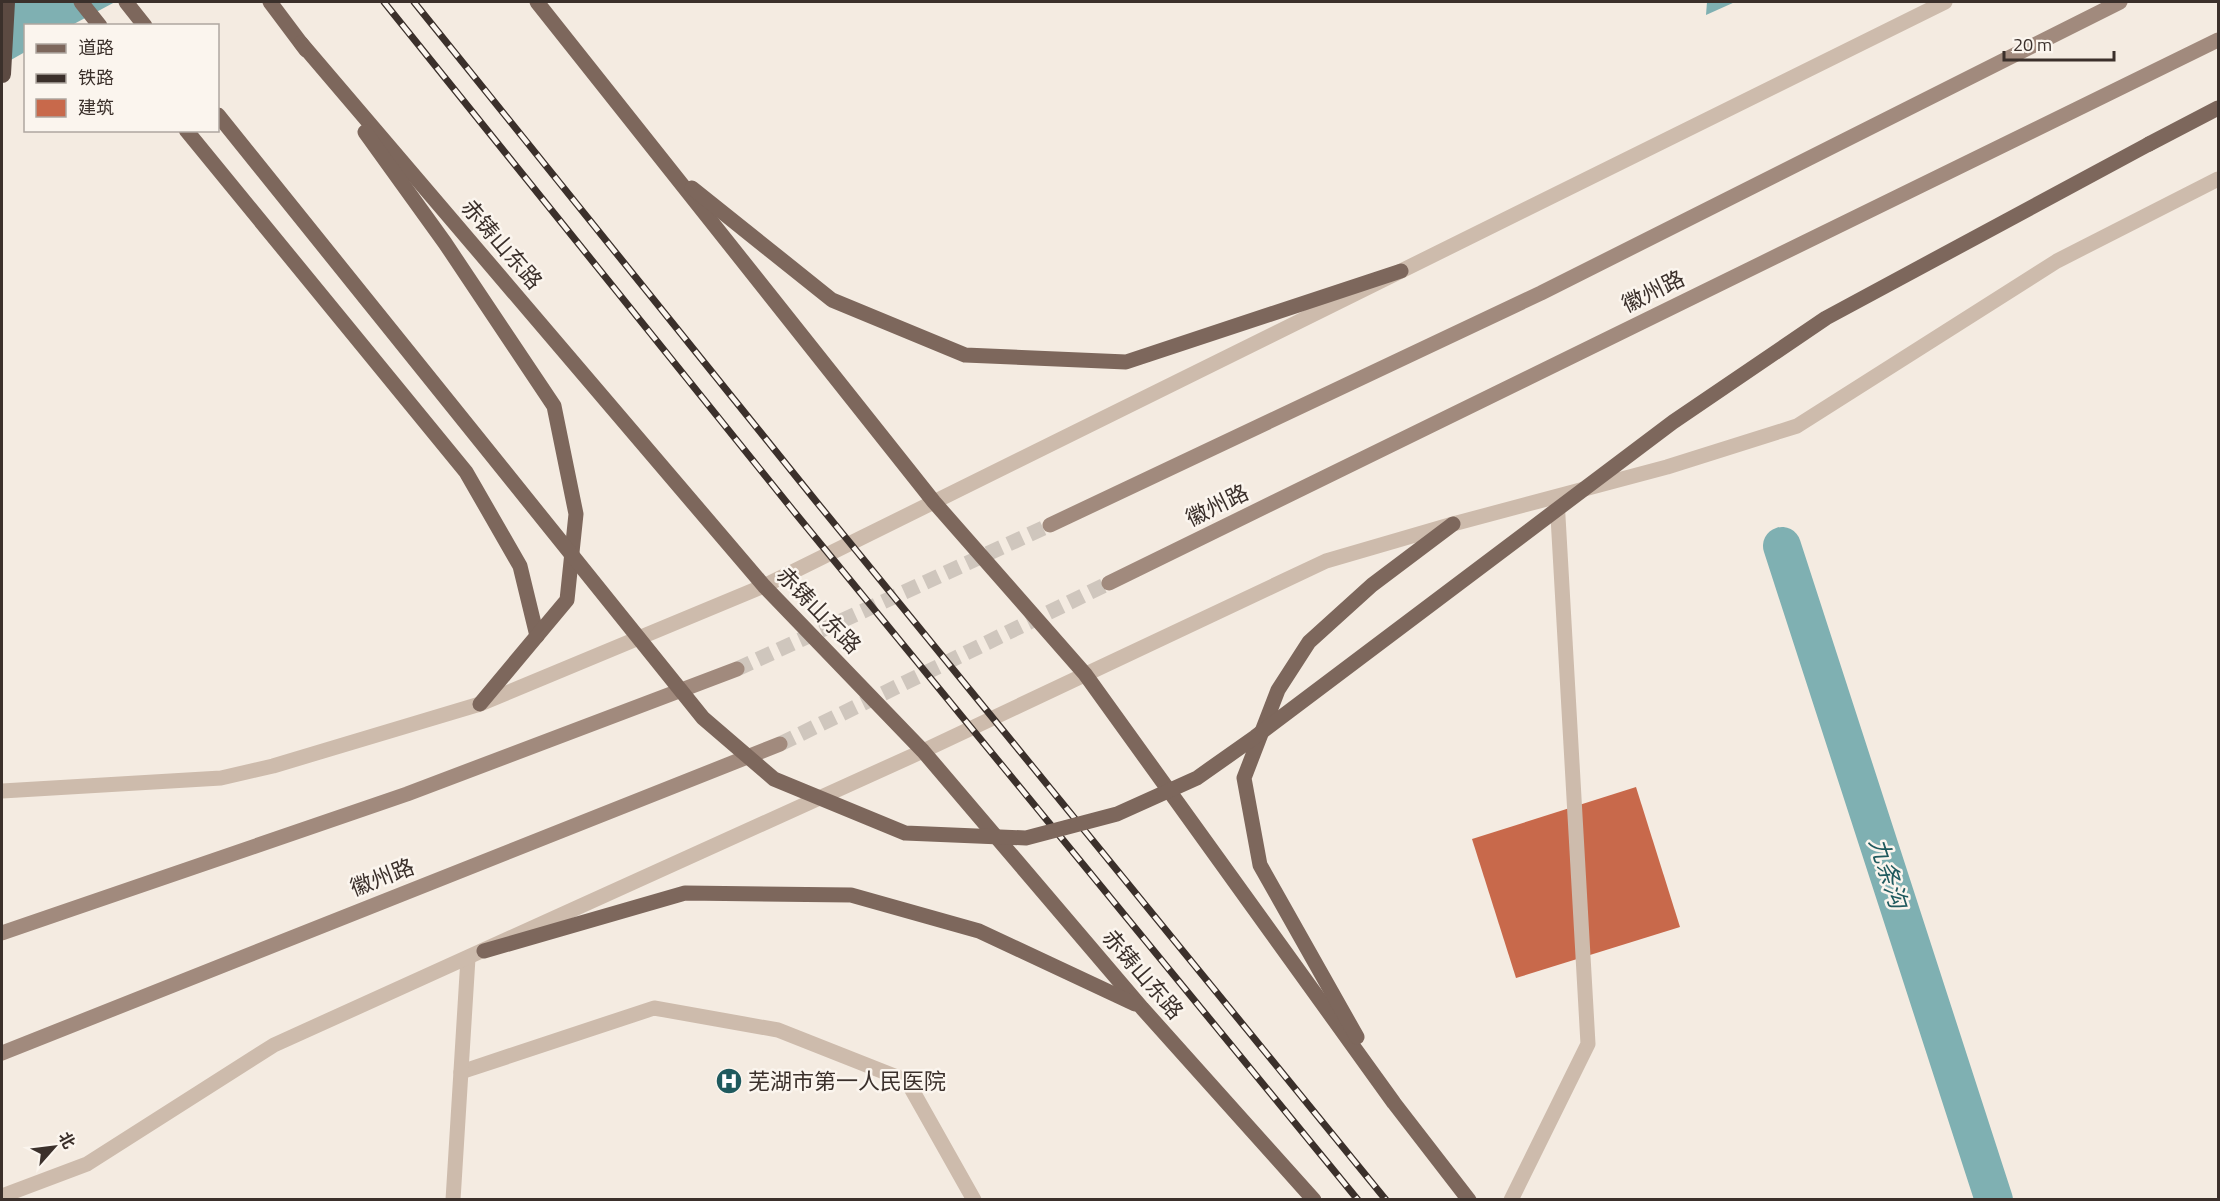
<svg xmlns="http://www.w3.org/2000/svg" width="2220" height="1201" viewBox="0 0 2220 1201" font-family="'Titillium Web','Noto Sans SC',sans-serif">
<rect width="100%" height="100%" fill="#f4ebe1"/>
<!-- water -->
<g fill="#7fb0b2">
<path d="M2,2H115L72,25L26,26L25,52L2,65Z"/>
<path d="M1707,2H1735L1706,15Z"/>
</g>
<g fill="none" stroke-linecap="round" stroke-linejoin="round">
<!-- canal -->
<path stroke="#7fb0b2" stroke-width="38" d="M1782,546L1994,1200"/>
</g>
<!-- building -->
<path fill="#c8694b" d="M1636,787L1680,927L1516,978L1472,839Z"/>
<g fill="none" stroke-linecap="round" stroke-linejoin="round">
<!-- secondary-tunnel -->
<g stroke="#cfc6bd" stroke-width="15" stroke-dasharray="15 8" stroke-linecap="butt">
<path d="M737,669L1050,525"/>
<path d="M780,744L1109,583"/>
</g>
<!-- service -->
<g stroke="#cdbbac" stroke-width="15">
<path d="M461,1072L654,1008L778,1030L907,1081L974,1200"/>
<path d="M453,1200L468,958"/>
<path d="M1511,1200L1588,1044L1557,499"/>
</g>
<!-- tertiary -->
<g stroke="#cdbbac" stroke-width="15">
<path d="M2,791L221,778L273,766L480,704L764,586L1945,2"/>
<path d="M2,1196L87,1164L274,1045L923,751L1326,561L1453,524L1667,467L1797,426L2057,261L2218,179"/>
</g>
<!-- secondary -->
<g stroke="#a18a7d" stroke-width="15">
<path d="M1050,525L1541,293L2120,2"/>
<path d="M1109,583L2218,40"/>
<path d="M2,933L407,794L737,669"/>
<path d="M2,1053L780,744"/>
</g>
<!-- primary -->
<g stroke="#7d675c" stroke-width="15">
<path d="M81,2L100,26"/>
<path d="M126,2L145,26"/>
<path d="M270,2L306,50"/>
<path d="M537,2L934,502L1085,674L1394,1103L1469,1200"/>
<path d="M301,43L764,586L923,751L1142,1008L1314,1200"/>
<path d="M186,130L466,472L520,566L537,636"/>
<path d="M365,132L445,243L554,406L576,514L567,600L480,704"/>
<path d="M2149,144L2218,108"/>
<path d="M692,188L832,300L965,355L1126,362L1401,271"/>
<path d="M484,951L685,893L851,895L979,931L1135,1004"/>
<path d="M1357,1037L1260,865L1244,778L1278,690L1309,642L1372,585L1453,524"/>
</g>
<!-- motorway -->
<path stroke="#5c4a42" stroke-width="18" d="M2,74L6,2"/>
<defs>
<g id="rail">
<path d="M384,2L796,514L1358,1200"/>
<path d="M414,2L815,500L1386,1200"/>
</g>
</defs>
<!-- rail casing -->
<use href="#rail" stroke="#3b302b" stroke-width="7"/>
<!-- rail -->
<use href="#rail" stroke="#fbf5ee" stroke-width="4.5" stroke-dasharray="14" stroke-linecap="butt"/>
<!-- primary-bridge -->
<path stroke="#7d675c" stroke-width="15" d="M218,115L703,718L774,779L905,833L1026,838L1117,814L1197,778L1255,737L1673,422L1826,318L2149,144"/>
</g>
<!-- icons -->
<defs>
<symbol id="hospital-disc" viewBox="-11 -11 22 22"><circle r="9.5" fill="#1f5a5e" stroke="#fbf5ee"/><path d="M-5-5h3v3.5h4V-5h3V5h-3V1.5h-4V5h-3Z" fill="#fff"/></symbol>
</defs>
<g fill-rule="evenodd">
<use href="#hospital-disc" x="714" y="1066" width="30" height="30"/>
</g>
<g text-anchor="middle" stroke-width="5" stroke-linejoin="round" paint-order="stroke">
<!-- street labels -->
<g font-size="22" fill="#3b302b" stroke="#fbf5ee">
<text transform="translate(502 244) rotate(49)" y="8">赤铸山东路</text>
<text transform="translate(1653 291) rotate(-26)" y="8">徽州路</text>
<text transform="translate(1217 505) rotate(-26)" y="8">徽州路</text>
<text transform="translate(819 610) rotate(46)" y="8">赤铸山东路</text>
<text transform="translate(382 877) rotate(-21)" y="8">徽州路</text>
<text transform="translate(1143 974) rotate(49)" y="8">赤铸山东路</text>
</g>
<!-- poi labels -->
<g font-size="22" fill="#3b302b" stroke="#fbf5ee" text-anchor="start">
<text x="748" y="1089">芜湖市第一人民医院</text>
</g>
<!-- water labels -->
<g font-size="24" font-style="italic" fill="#1f5a5e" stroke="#fbf5ee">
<text transform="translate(1888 873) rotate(72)" y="8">九条沟</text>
</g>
</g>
<!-- border -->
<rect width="2220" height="1201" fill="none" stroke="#3b302b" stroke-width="6"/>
<!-- legend -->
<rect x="24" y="24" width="195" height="108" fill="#fbf5ee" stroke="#aea6a0" stroke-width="1.5"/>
<rect x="36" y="44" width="30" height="9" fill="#7d675c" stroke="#aea6a0" stroke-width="1.5"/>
<text x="78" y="54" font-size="18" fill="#3b302b">道路</text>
<rect x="36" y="74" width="30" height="9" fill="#3b302b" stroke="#aea6a0" stroke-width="1.5"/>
<text x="78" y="84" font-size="18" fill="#3b302b">铁路</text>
<rect x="36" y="99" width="30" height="18" fill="#c8694b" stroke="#aea6a0" stroke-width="1.5"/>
<text x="78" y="114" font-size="18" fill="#3b302b">建筑</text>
<!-- north arrow -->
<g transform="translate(54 1147) rotate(62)" stroke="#fbf5ee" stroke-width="4.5" paint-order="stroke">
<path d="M0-4.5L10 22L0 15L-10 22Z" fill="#3b302b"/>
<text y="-9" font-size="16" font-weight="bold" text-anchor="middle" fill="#3b302b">北</text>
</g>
<!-- scale -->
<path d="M2004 51v9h110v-9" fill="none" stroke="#3b302b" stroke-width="3"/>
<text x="2013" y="51" font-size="18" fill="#3b302b" stroke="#fbf5ee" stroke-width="4.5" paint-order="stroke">20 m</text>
</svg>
